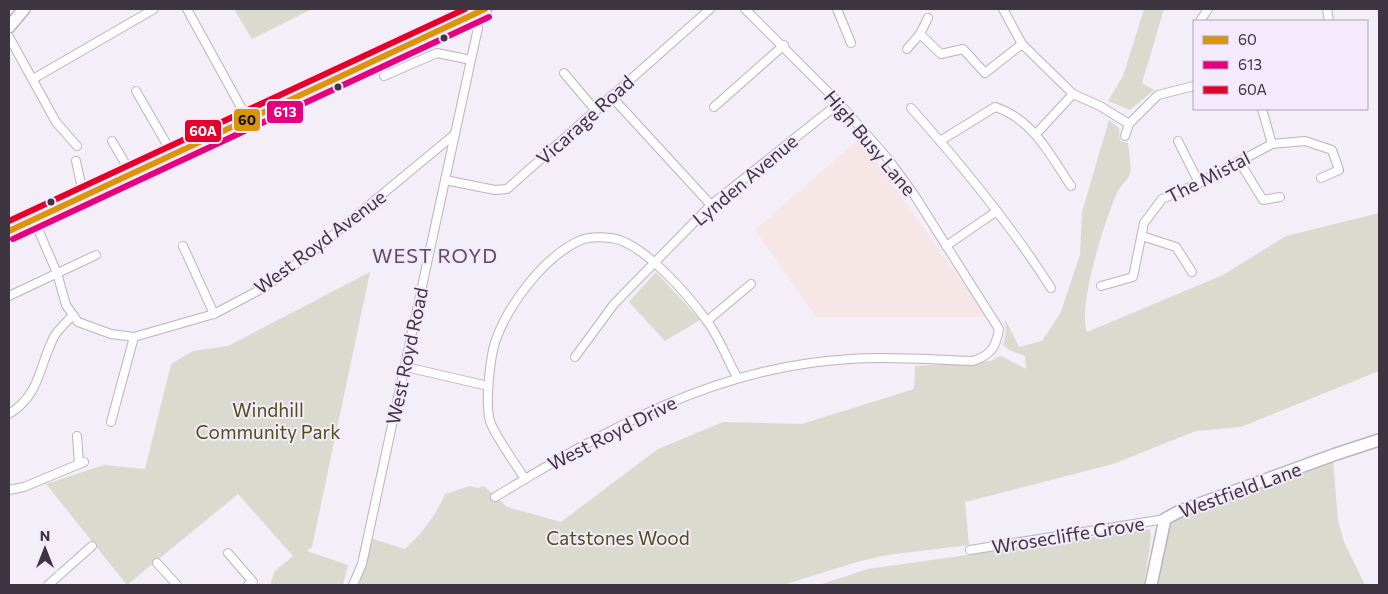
<svg xmlns="http://www.w3.org/2000/svg" width="1388" height="594" viewBox="0 0 1388 594" font-family="Commissioner,sans-serif">
<rect width="100%" height="100%" fill="#f4eef8"/>
<!-- education -->
<path fill="#f6e6e5" d="M859,139L988,317H816L755,230Z"/>
<!-- green -->
<g fill="#dadacf">
<path d="M234,9H312L252,39Z"/>
<path d="M1144,9H1164L1142,83L1154,90L1130,110L1108,101L1123,76Z"/>
<path d="M1109,120L1119,128L1120,141L1128,143C1129,151 1132,166 1130,174C1127,181 1120,186 1117,193C1105,219 1077,308 1087,332L1223,275L1286,236L1379,213V371L1241,427L1196,431L1113,464L965,502L969,545L887,555L857,562L783,585H359L373,539L405,549C423,532 435,517 445,494L470,486L478,488L484,486L507,507L561,522L658,449L723,422L802,424L914,389L915,366L990,361L1001,356L1026,369L1025,356L1009,350L1003,345L1006,332L1005,319L1019,347L1042,341L1061,312L1080,255L1082,212Z"/>
<path d="M370,272L312,547L307,551L348,565L343,585H270L275,571L293,556L238,494L127,585L46,484L104,465L145,469L171,364L193,351L228,346Z"/>
<path d="M656,272L700,320L665,341L629,302Z"/>
<path d="M1333,460L1338,520L1344,542L1365,585H1154L1167,530L1174,520Z"/>
<path d="M1150,529C1153,537 1145,573 1144,585H819L868,569Z"/>
</g>
<g fill="none" stroke-linecap="round" stroke-linejoin="round">
<defs>
<g id="street">
<path d="M187,9L248,120"/>
<path d="M837,9L851,43"/>
<path d="M1003,9L1022,44L1073,94L1100,106L1129,124"/>
<path d="M1327,9L1329,21"/>
<path d="M1200,21L1208,9"/>
<path d="M920,34L941,54L963,49L985,73L1022,44"/>
<path d="M9,37L56,122L77,146"/>
<path d="M907,49L920,34L928,18"/>
<path d="M564,73L596,111"/>
<path d="M384,76L437,53L471,60"/>
<path d="M33,79L154,9"/>
<path d="M136,91L173,155"/>
<path d="M611,96L711,205"/>
<path d="M714,107L784,45"/>
<path d="M911,108C962,165 1010,224 1051,288"/>
<path d="M1262,109L1272,144"/>
<path d="M1036,134L1073,94"/>
<path d="M1125,136L1129,124L1158,95L1194,86"/>
<path d="M112,141L132,175"/>
<path d="M940,141L995,107C1033,119 1050,155 1071,186"/>
<path d="M1178,141L1199,183"/>
<path d="M76,161L84,197"/>
<path d="M1239,161L1263,200L1280,197"/>
<path d="M445,180L495,190L507,189L710,9"/>
<path d="M34,220L57,273L66,305L78,322L111,334L134,337L214,314L265,287L311,253L455,134"/>
<path d="M1142,236L1176,247L1192,272"/>
<path d="M183,246L214,314"/>
<path d="M946,246L997,211"/>
<path d="M1101,286L1133,277L1144,223L1162,199L1199,183L1272,144L1305,141L1332,150L1339,170L1321,178"/>
<path d="M9,296L96,255"/>
<path d="M707,321L751,284"/>
<path d="M575,357L614,304L711,205L839,103"/>
<path d="M406,367L488,386"/>
<path d="M9,414C42,393 38,366 55,335C60,328 67,321 73,315"/>
<path d="M111,422L134,337"/>
<path d="M77,436L79,464"/>
<path d="M525,479C517,466 493,433 490,421C485,404 490,359 495,342C508,305 544,256 581,240C589,237 602,237 611,238C643,242 688,295 707,321C719,337 727,359 737,377"/>
<path d="M9,490L24,487L84,462"/>
<path d="M495,497C608,429 716,366 851,359C891,356 933,360 973,361C991,355 996,347 999,329L913,193L889,160L839,103L745,9"/>
<path d="M970,550L1165,519"/>
<path d="M228,553L253,582L248,585"/>
<path d="M157,563L177,585"/>
<path d="M48,585L92,546"/>
<path d="M353,585L362,564L471,60L478,28L474,14"/>
</g>
<g id="secondary">
<path d="M9,27L24,9"/>
<path d="M1151,585L1165,519L1180,511L1336,454L1379,440"/>
</g>
<path id="primary" d="M9,231L485,9"/>
</defs>
<!-- street casing -->
<use href="#street" stroke="#bab4be" stroke-width="10"/>
<!-- secondary casing -->
<use href="#secondary" stroke="#bab4be" stroke-width="14"/>
<!-- primary casing -->
<use href="#primary" stroke="#bab4be" stroke-width="15"/>
<!-- street -->
<use href="#street" stroke="#fdfcfe" stroke-width="8"/>
<!-- secondary -->
<use href="#secondary" stroke="#fdfcfe" stroke-width="11"/>
<!-- primary -->
<use href="#primary" stroke="#fdfcfe" stroke-width="12"/>
<defs>
<path id="bus-1" d="M9,231L485,9"/>
<path id="bus-2" d="M13,239L489,17"/>
<path id="bus-3" d="M9,221L465,9"/>
</defs>
<!-- bus-1 casing -->
<use href="#bus-1" stroke="#f5eafc" stroke-width="10"/>
<!-- bus-2 casing -->
<use href="#bus-2" stroke="#f5eafc" stroke-width="10"/>
<!-- bus-3 casing -->
<use href="#bus-3" stroke="#f5eafc" stroke-width="10"/>
<!-- bus-1 -->
<use href="#bus-1" stroke="#db950a" stroke-width="6"/>
<!-- bus-2 -->
<use href="#bus-2" stroke="#e5007d" stroke-width="6"/>
<!-- bus-3 -->
<use href="#bus-3" stroke="#e4002b" stroke-width="6"/>
</g>
<!-- markers -->
<g fill="#3d3541" stroke="#f5eafc" stroke-width="2">
<circle cx="444" cy="38" r="4.5"/>
<circle cx="338" cy="87" r="4.5"/>
<circle cx="51" cy="202" r="4.5"/>
</g>
<g text-anchor="middle" stroke-width="4" stroke-linejoin="round" paint-order="stroke">
<!-- street labels -->
<g font-size="19" fill="#3d3541" stroke="#f5eafc">
<text transform="translate(585 120) rotate(-42)" y="7">Vicarage Road</text>
<text transform="translate(870 143) rotate(50)" y="7">High Busy Lane</text>
<text transform="translate(1208 177) rotate(-27)" y="7">The Mistal</text>
<text transform="translate(745 180) rotate(-40)" y="7">Lynden Avenue</text>
<text transform="translate(320 242) rotate(-37)" y="7">West Royd Avenue</text>
<text transform="translate(407 356) rotate(-78)" y="7">West Royd Road</text>
<text transform="translate(612 433) rotate(-27)" y="7">West Royd Drive</text>
<text transform="translate(1240 490) rotate(-20)" y="7">Westfield Lane</text>
<text transform="translate(1068 535) rotate(-9)" y="7">Wrosecliffe Grove</text>
</g>
<!-- park labels -->
<g font-size="19" fill="#4a5114" stroke="#f5eafc">
<text x="268" y="417">Windhill<tspan x="268" dy="22">Community Park</tspan></text>
<text x="618" y="545">Catstones Wood</text>
</g>
<!-- neighbourhood labels -->
<g font-size="20" letter-spacing="1" fill="#5c4d65" stroke="#f5eafc">
<text x="435" y="263">WEST ROYD</text>
</g>
</g>
<g stroke="#f5eafc" stroke-width="2">
<rect x="266" y="100" width="38" height="24" rx="5" fill="#e5007d"/>
<rect x="233" y="108" width="28" height="24" rx="5" fill="#db950a"/>
<rect x="184" y="119" width="38" height="24" rx="5" fill="#e4002b"/>
</g>
<g font-size="14" text-anchor="middle" font-weight="bold" fill="#fff">
<text x="285" y="117">613</text>
<text x="203" y="136">60A</text>
</g>
<g font-size="14" text-anchor="middle" font-weight="bold" fill="#111">
<text x="247" y="125">60</text>
</g>
<!-- border -->
<rect width="1388" height="594" fill="none" stroke="#3d3541" stroke-width="20"/>
<!-- legend -->
<rect x="1193" y="20" width="175" height="90" fill="#f5eafc" stroke="#aba2b1"/>
<rect x="1203" y="36" width="25" height="8" fill="#db950a" stroke="#aba2b1"/>
<text x="1238" y="45" font-size="15" fill="#3d3541">60</text>
<rect x="1203" y="61" width="25" height="8" fill="#e5007d" stroke="#aba2b1"/>
<text x="1238" y="70" font-size="15" fill="#3d3541">613</text>
<rect x="1203" y="86" width="25" height="8" fill="#e4002b" stroke="#aba2b1"/>
<text x="1238" y="95" font-size="15" fill="#3d3541">60A</text>
<!-- north arrow -->
<g transform="translate(45 549)" stroke="#f5eafc" stroke-width="4" paint-order="stroke">
<path d="M0-4L9 19L0 12L-9 19Z" fill="#3d3541"/>
<text y="-8" font-size="14" font-weight="bold" text-anchor="middle" fill="#3d3541">N</text>
</g>
</svg>
